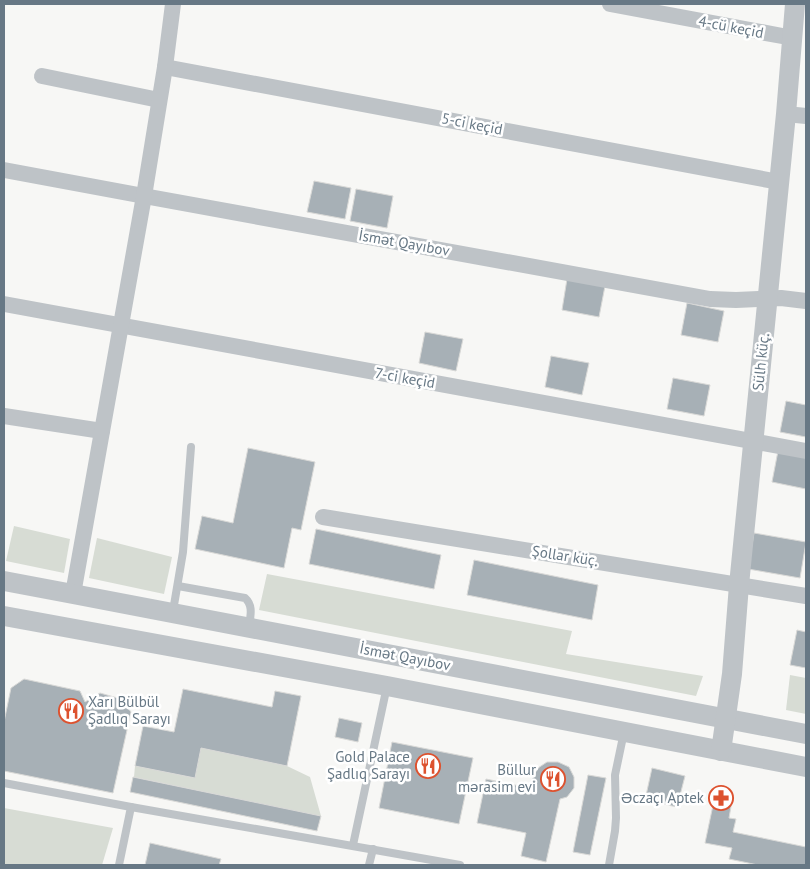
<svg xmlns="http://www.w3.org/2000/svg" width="810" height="869" viewBox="0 0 810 869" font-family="'PT Sans',sans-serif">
<rect width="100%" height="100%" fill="#f7f7f5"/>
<!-- green -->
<g fill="#d7dcd4">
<path d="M14,526L70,539L64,573L6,561Z"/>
<path d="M97,538L172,557L164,594L89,578Z"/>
<path d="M267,574L572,631L566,654L703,676L696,696L259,610Z"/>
<path d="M790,675L806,678V714L786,710Z"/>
<path d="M201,748L287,766L310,777L321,816L134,777L135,766L194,778Z"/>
<path d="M4,808L113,828L102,865H4Z"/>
</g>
<!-- building -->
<g fill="#a7b0b6" stroke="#d9d9d7">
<path d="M314,181L351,188L345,219L307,212Z"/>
<path d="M356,189L393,196L387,228L350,221Z"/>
<path d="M567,279L605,286L599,317L562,310Z"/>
<path d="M687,303L724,311L718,342L681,335Z"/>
<path d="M425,332L463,339L456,371L419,363Z"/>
<path d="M551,356L589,363L582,395L545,387Z"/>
<path d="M673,378L710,385L704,416L667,409Z"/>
<path d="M786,401L806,405V437L780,432Z"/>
<path d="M248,448L315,462L301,530L292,528L284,568L195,549L202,516L233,523Z"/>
<path d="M778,451L806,456V489L772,482Z"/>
<path d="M316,529L441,555L434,589L309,564Z"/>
<path d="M754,533L806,542L800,578L748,569Z"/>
<path d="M474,560L598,585L592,620L467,595Z"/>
<path d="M797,630L806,632V668L790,665Z"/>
<path d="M24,679L80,691L85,702L100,693L121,699L131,712L113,793L4,771V722L11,688Z"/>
<path d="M183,689L272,707L275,691L301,696L287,766L201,748L195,778L135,766L143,726L174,732Z"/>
<path d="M339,718L362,723L358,742L335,737Z"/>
<path d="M392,742L473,758L459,824L379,808Z"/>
<path d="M547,762H558L569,767L574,777V788L567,797L560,799L546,862L521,856L526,833L477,823L486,779L530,788L534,775L538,768Z"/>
<path d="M652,768L685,776L677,807L645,800Z"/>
<path d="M588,775L606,778L590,855L573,852Z"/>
<path d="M133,777L321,816L317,831L130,792Z"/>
<path d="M716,791L733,795L729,818L736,819L733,832L806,847V865H758L729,859L732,848L705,843Z"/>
<path d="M150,843L221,859L219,865H145Z"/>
</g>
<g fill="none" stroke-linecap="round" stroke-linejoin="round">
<!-- service -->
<g stroke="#bec3c7" stroke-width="8">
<path d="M178,586L245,598C254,606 250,617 249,627"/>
<path d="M173,611L183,552L191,447"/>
<path d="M4,783L131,807L460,865"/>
<path d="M353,845L387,686"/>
<path d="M119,865L131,807"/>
<path d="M369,865L373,849"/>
<path d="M609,865L615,831L616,818L615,775L624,732"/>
</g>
<!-- minor -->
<g stroke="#bec3c7" stroke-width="16">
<path d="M610,4L793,38"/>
<path d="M165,67L779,182"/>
<path d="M42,76L159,100"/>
<path d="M786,114L806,116"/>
<path d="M4,170L144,196L710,299L736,300L781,298L806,301"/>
<path d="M4,304L806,451"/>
<path d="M4,416L102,431"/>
<path d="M323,517L806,596"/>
<path d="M73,594L144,196L165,67L173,4"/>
</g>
<!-- tertiary -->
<g stroke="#bec3c7" stroke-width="20">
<path d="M4,581L73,594L806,734"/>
<path d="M4,616L387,686L806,767"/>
<path d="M721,751L732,674L739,585L786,114L795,4"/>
</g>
</g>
<!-- icons -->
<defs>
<symbol id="restaurant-ring" viewBox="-11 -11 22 22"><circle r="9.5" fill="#fff" stroke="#dd522f" stroke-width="1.5"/><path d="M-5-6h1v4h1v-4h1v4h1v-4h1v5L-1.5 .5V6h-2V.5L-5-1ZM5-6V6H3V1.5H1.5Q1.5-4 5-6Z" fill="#dd522f"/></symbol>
<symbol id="pharmacy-ring" viewBox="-11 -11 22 22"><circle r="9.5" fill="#fff" stroke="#dd522f" stroke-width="1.5"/><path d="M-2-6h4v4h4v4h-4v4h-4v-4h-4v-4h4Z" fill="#dd522f"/></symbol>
</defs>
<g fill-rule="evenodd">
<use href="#restaurant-ring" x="57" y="697" width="28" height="28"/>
<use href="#restaurant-ring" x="414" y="752" width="28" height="28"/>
<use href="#restaurant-ring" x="539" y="765" width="28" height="28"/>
<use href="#pharmacy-ring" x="707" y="784" width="28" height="28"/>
</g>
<g text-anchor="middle" stroke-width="5" stroke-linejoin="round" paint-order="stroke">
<!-- street labels -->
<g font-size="15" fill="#677885" stroke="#fff">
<text transform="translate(731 27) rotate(11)" y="5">4-cü keçid</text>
<text transform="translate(472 124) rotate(11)" y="5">5-ci keçid</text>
<text transform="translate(404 243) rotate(10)" y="5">İsmət Qayıbov</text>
<text transform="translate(761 362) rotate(-84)" y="5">Sülh küç.</text>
<text transform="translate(405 378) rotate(10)" y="5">7-ci keçid</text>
<text transform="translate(565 556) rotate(9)" y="5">Şollar küç.</text>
<text transform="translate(405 657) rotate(11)" y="5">İsmət Qayıbov</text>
</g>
<!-- poi labels -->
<g font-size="15" fill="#677885" stroke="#fff" text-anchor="end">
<text x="88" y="707" text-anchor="start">Xarı Bülbül<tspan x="88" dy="17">Şadlıq Sarayı</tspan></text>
<text x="410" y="762">Gold Palace<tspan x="410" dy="17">Şadlıq Sarayı</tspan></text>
<text x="536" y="775">Büllur<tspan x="536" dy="17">mərasim evi</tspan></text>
<text x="704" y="803">Əczaçı Aptek</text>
</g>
</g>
<!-- border -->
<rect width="810" height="869" fill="none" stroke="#677885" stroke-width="10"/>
</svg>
